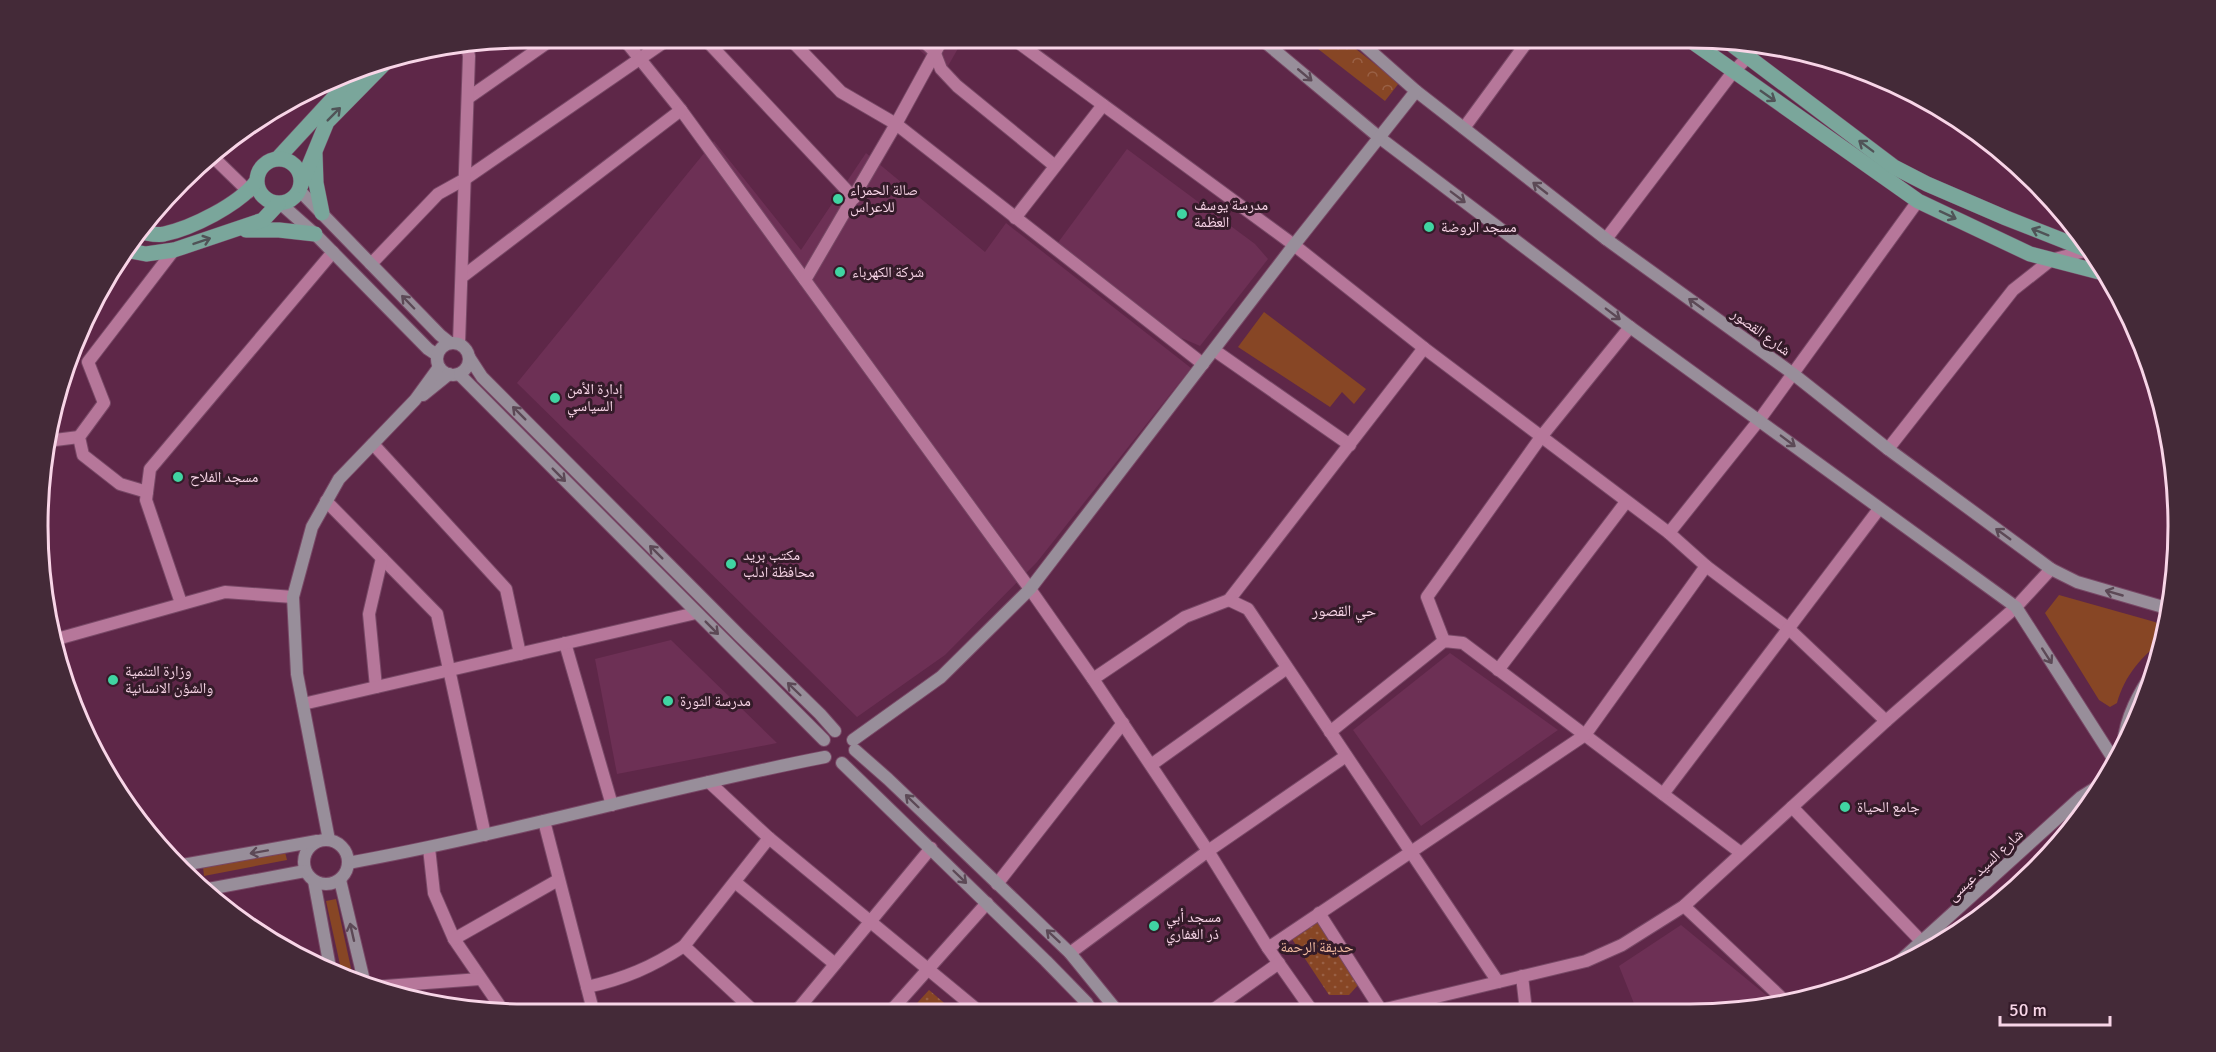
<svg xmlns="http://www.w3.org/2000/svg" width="2216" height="1052" viewBox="0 0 2216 1052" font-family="Signika,'Noto Naskh Arabic',sans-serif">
<defs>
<pattern id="forest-crowns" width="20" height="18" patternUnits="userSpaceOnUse" patternTransform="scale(1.5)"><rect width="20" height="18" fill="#874625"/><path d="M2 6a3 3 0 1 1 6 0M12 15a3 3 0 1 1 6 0" fill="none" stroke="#996045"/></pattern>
<pattern id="park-dots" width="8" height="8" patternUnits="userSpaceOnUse" patternTransform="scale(1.5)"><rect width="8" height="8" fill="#874625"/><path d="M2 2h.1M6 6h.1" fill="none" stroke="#996045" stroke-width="1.8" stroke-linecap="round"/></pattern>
</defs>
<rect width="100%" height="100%" fill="#5e2748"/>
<!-- built -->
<g fill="#6d3055">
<path d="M907,38H964L944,73Z"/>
<path d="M714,141L801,250L866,153L985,252L1006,223L1191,368L1037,562L945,655L857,717L517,383Z"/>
<path d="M1127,149L1255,244L1268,259L1200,346L1177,336L1057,244Z"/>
<path d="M671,640L777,743L617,774L595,659Z"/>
<path d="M1450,653L1558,730L1421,826L1353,730Z"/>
<path d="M1681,925L1777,1004L1754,1010L1637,1011L1619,966Z"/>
</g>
<!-- green -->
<g fill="#874625">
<path d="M1264,312L1366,389L1354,404L1342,392L1330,407L1238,347Z"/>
<path d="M2059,595L2155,622L2165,629L2164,639C2141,657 2125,675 2117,703L2110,707L2099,700L2045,613Z"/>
<path d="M285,852L287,860L204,876L203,867Z"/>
<path d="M336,899L354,982L343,978L326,901Z"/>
</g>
<!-- forest -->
<path fill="url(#forest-crowns)" d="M1304,38H1342L1399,83L1385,101Z"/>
<!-- park -->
<g fill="url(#park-dots)">
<path d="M1320,920L1359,984L1349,995H1329L1292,939Z"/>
<path d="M929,990L956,1013H908Z"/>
</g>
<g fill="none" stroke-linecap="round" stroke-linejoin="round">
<defs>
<g id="street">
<path d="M623,38L681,110L1030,589L1093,679L1208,851L1268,948L1313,1012"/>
<path d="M704,38L854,198"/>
<path d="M789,38L841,92L896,124L1203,364"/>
<path d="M920,38L934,51L941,69L957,86L1055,166"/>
<path d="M1012,38L1294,245L1424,348L1669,533L1706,566L1788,628L1886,721"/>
<path d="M468,98L554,38"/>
<path d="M1464,128L1530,38"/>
<path d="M212,156L249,192"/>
<path d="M1015,218L1103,105"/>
<path d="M1606,239L1733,72L1748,57L1756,44"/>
<path d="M371,264L438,194L465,179L670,38"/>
<path d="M462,277L681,110"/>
<path d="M805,280L896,124L943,38"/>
<path d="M459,343L469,56L467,47"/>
<path d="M1214,350L1350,445"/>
<path d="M47,441L79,437"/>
<path d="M373,444L506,589L520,654"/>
<path d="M1888,449L2013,290L2051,260L2085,251"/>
<path d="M147,492L120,484L83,455L79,437L104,403L88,362L174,250"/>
<path d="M326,501L437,614L485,835"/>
<path d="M1669,533L1760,419L1918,201"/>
<path d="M1229,600L1424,348"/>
<path d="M181,603L146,500L150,469L333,252"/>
<path d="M57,639L225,592L293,597"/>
<path d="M1444,641L1427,597L1541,437L1630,327"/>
<path d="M565,643L612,805"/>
<path d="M1498,670L1626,502"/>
<path d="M1093,679L1185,617L1229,600L1248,609L1498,982"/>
<path d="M376,687L369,614L382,558"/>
<path d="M303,704L696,613"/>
<path d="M1330,732L1444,641L1463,643L1741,853"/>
<path d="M1151,765L1287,668"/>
<path d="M709,782L769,838L684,946L757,1014"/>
<path d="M1663,794L1879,509"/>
<path d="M1792,807L1922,942"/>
<path d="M544,821L594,1014"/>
<path d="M769,838L981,1013"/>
<path d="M429,848L434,893L454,939L504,1012"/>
<path d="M735,882L835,964"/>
<path d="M997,884L1123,723"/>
<path d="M1684,906L1786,1002"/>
<path d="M1319,913L1381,1010"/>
<path d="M454,939L558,880"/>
<path d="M1268,948L1585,735L1706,566"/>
<path d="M1070,953L1208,851L1346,756"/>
<path d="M1522,976L1526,1011"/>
<path d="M372,987L480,979"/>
<path d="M587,987C624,979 652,967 684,946"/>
<path d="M1210,1012L1279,963"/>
<path d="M1373,1012L1586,961L1622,945L1684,906L1886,721L2016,607L2051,569"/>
<path d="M889,1013L987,903"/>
<path d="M794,1014L931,848"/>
</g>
<g id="secondary">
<path d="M1260,38L1380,138L1630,327L2016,607L2114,760"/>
<path d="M1356,38L1416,91L1606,239L1792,373L1888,449L2051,569L2077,582L2170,609"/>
<path d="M299,190L440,335L450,343"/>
<path d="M281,204L315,234L428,349L437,355"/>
<circle cx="453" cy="359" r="16"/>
<path d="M469,357L482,377L740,636L820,714L835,731"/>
<path d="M459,374L824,740"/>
<path d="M423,395L449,374"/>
<path d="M853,740L941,677L1030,589L1294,245L1416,91"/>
<path d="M2123,744C2126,716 2139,693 2154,670"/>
<path d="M855,750L888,779L1070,953L1118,1012"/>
<path d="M842,763L1046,961L1087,1003L1093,1013"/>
<circle cx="326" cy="862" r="22"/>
<path d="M329,840L297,674L293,597L312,527L339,479L415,400L439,367"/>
<path d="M348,863C508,834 665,788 825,757"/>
<path d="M177,866L317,841"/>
<path d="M340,880L365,985"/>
<path d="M314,881L331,973"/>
<path d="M203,890L305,871"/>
<path d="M1891,969L2081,797L2100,785"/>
</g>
<g id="primary">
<path d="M1687,38L1918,201L2030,254L2107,274"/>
<path d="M1727,41L1894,167L1927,184L2006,218L2095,253"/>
<path d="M315,154L316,183L322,213"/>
<path d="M278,158L362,67"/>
<circle cx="279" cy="181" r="22"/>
<path d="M301,185L327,122L388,60"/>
<path d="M246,230H279L315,234"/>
<path d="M141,232C148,233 157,236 164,234C192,228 238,205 256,182"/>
<path d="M125,250L146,254L174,250L263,220L278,204"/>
</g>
</defs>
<!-- street casing -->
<use href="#street" stroke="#784866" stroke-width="14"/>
<!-- secondary casing -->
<use href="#secondary" stroke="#784866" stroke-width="14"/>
<!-- primary casing -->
<use href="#primary" stroke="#784866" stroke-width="16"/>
<!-- street -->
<use href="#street" stroke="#b6779a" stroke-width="12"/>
<!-- secondary -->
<use href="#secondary" stroke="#988e9a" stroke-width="12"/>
<!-- primary -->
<use href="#primary" stroke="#7aa69b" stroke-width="15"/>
</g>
<!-- one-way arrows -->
<defs><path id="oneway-shaft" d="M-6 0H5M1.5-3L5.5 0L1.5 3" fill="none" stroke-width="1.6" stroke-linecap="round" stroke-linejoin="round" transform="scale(1.5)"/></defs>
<g stroke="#5c4956">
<use href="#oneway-shaft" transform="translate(1305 75) rotate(40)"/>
<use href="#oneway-shaft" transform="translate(1540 188) rotate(-142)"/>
<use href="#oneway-shaft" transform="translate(1458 197) rotate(37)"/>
<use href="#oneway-shaft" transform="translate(408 302) rotate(-134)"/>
<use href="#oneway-shaft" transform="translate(1696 304) rotate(-144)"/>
<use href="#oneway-shaft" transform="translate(1613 314) rotate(37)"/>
<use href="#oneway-shaft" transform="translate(519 413) rotate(-135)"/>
<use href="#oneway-shaft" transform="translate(1788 441) rotate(37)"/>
<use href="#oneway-shaft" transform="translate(559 475) rotate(45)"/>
<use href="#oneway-shaft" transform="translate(2003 534) rotate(-144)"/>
<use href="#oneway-shaft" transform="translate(656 552) rotate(-135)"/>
<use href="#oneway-shaft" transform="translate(2114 593) rotate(-164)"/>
<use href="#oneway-shaft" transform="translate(712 628) rotate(45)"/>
<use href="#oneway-shaft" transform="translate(2047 656) rotate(57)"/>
<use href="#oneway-shaft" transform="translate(794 689) rotate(-136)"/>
<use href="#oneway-shaft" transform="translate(912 801) rotate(-136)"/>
<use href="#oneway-shaft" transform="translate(259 852) rotate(170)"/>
<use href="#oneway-shaft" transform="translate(960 877) rotate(44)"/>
<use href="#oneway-shaft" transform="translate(352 932) rotate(-103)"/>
<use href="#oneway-shaft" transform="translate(1053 936) rotate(-137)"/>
</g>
<g stroke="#505357">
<use href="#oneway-shaft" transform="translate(1768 96) rotate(35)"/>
<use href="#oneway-shaft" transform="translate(334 114) rotate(-45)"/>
<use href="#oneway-shaft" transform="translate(1866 146) rotate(-143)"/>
<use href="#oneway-shaft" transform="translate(1948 215) rotate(25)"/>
<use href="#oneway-shaft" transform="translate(2040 232) rotate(-158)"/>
<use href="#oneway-shaft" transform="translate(202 241) rotate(-19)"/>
</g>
<!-- markers -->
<g fill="#40d4a2" stroke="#341b29" stroke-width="2">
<circle cx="838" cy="199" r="6"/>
<circle cx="1182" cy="214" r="6"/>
<circle cx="1429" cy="227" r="6"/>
<circle cx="840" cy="272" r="6"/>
<circle cx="555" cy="398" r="6"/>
<circle cx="178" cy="477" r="6"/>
<circle cx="731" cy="564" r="6"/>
<circle cx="113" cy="680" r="6"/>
<circle cx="668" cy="701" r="6"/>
<circle cx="1845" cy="807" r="6"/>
<circle cx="1154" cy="926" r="6"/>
</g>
<g text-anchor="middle" stroke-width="6" stroke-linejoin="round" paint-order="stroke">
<!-- poi labels -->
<g font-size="15" fill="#f8d5e7" stroke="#341b29" text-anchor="start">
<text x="850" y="195">صالة الحمراء<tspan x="850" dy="17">للاعراس</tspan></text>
<text x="1194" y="210">مدرسة يوسف<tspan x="1194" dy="17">العظمة</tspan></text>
<text x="1441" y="232">مسجد الروضة</text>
<text x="852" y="277">شركة الكهرباء</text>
<text x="567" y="394">إدارة الأمن<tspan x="567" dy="17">السياسي</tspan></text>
<text x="190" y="482">مسجد الفلاح</text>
<text x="743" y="560">مكتب بريد<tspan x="743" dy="17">محافظة ادلب</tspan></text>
<text x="125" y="676">وزارة التنمية<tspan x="125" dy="17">والشؤن الانسانية</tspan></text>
<text x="680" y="706">مدرسة الثورة</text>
<text x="1857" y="812">جامع الحياة</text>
<text x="1166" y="922">مسجد أبي<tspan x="1166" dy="17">ذر الغفاري</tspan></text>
</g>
<!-- street labels -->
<g font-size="15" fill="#f8d5e7" stroke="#341b29">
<text transform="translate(1761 332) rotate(36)" y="5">شارع القصور</text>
<text transform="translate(1985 865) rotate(-43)" y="5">شارع السيد عيسى</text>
</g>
<!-- park labels -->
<g font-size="15" fill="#f0b99f" stroke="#341b29">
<text x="1317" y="952">حديقة الرحمة</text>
</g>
<!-- neighbourhood labels -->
<g font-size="16" fill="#f8d5e7" stroke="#341b29">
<text x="1344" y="616">حي القصور</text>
</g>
</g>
<!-- crop -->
<path d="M0 0H2216V1052H0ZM526 48H1690A478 478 0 0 1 2168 526V526A478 478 0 0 1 1690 1004H526A478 478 0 0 1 48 526V526A478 478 0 0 1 526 48Z" fill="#442a38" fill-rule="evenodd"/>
<path fill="none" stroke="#f8d5e7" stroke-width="3" d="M526 48H1690A478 478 0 0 1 2168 526V526A478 478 0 0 1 1690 1004H526A478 478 0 0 1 48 526V526A478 478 0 0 1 526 48Z"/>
<!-- scale -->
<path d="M2000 1016v9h110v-9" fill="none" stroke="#f8d5e7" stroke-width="3"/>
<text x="2009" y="1016" font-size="18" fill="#f8d5e7" stroke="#341b29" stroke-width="4.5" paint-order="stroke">50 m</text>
</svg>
